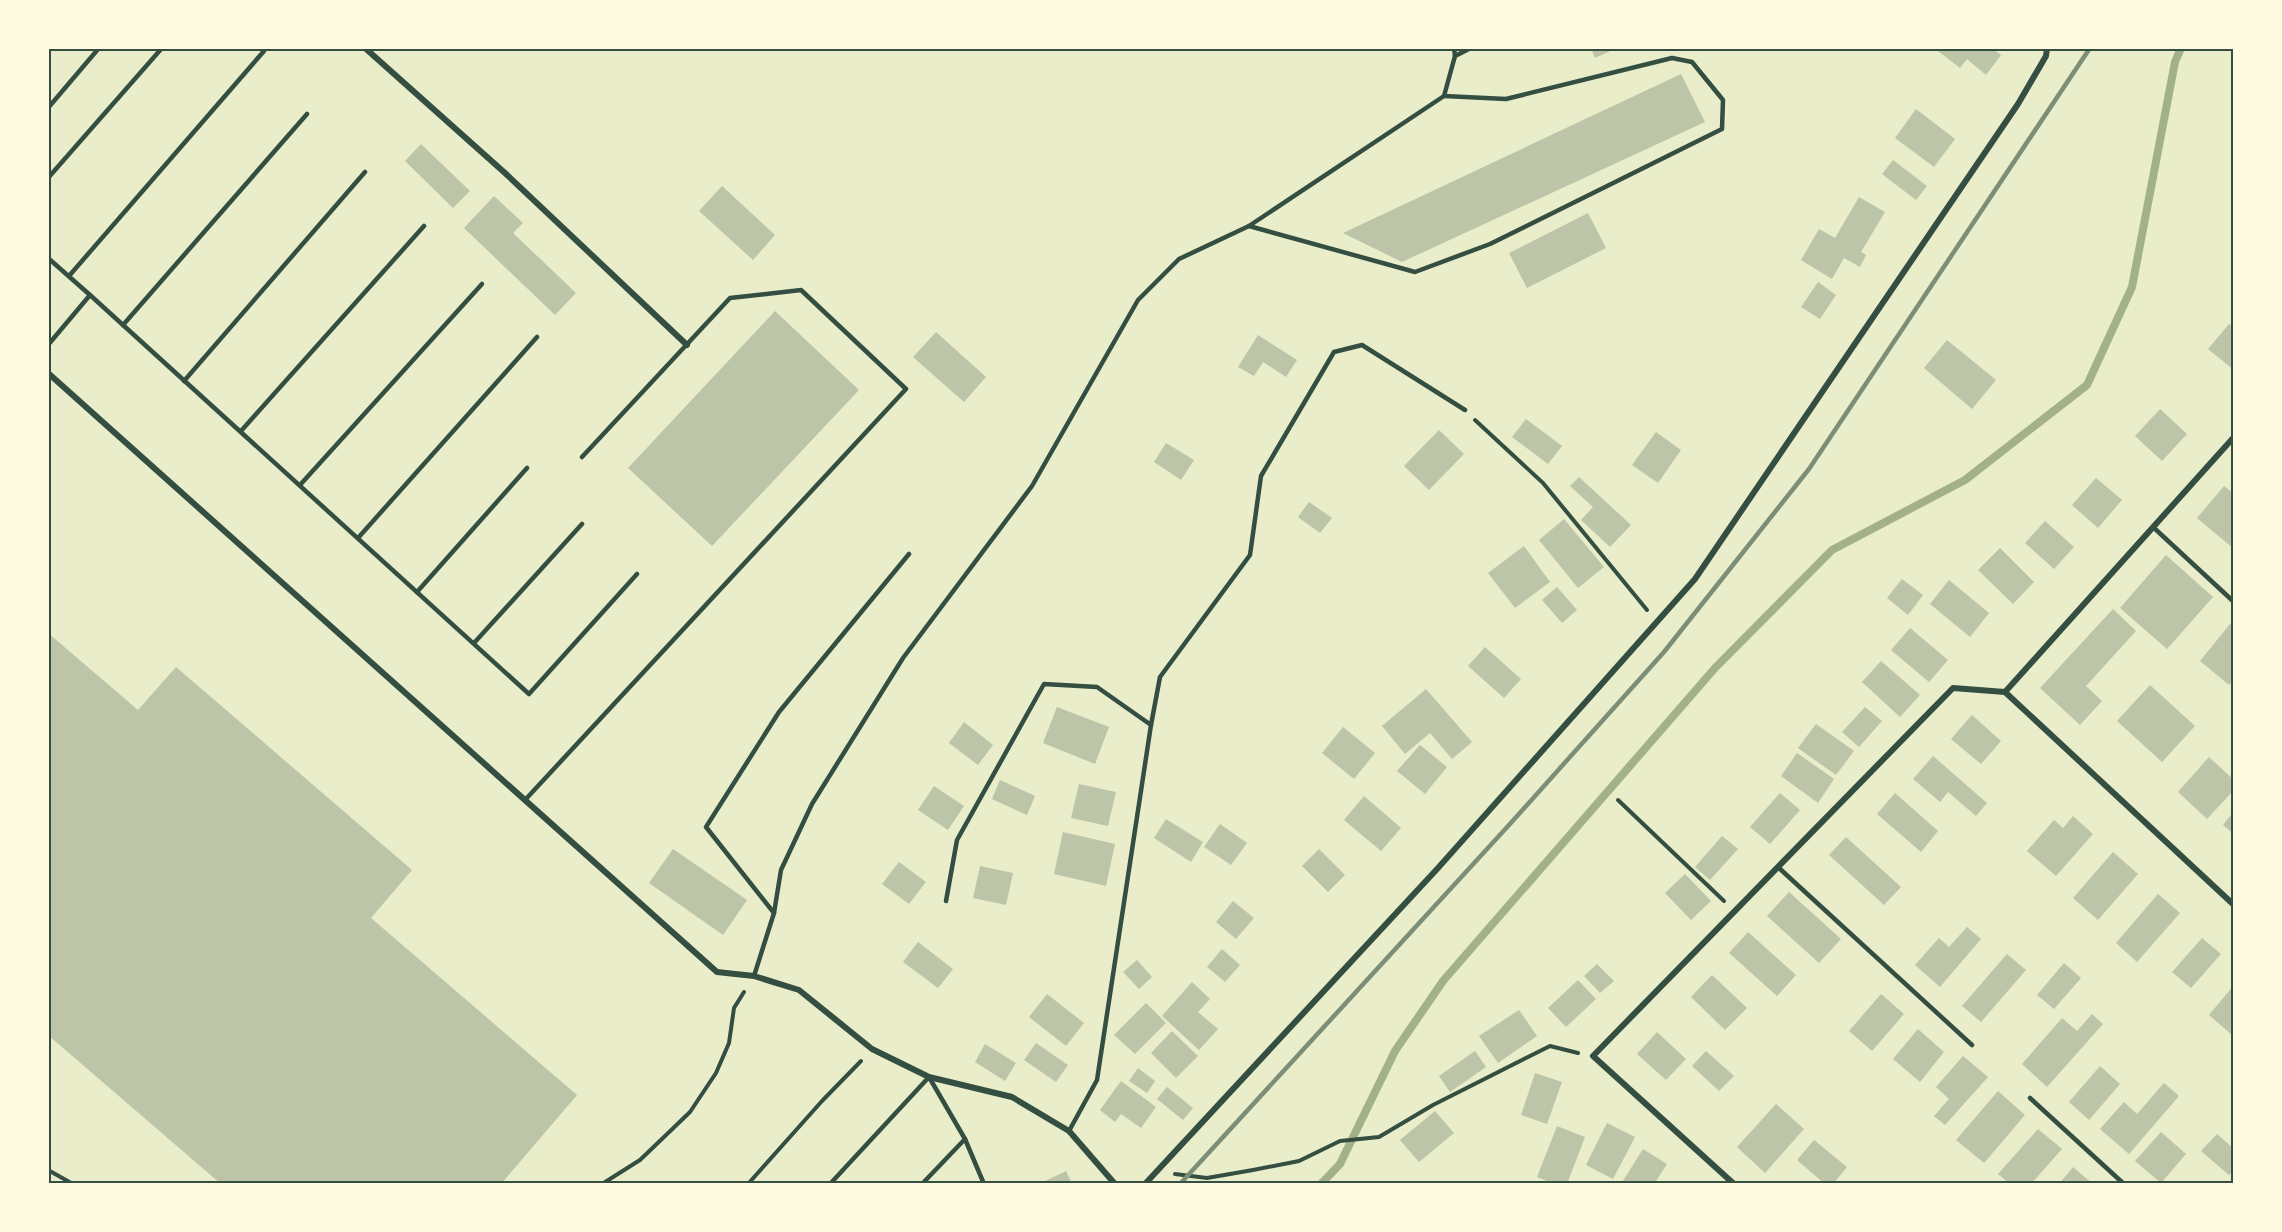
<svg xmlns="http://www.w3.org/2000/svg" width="2282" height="1232" viewBox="0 0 2282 1232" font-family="'Fira Sans',sans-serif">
<rect width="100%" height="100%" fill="#e9edc9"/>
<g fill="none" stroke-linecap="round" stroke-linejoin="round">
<!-- stream -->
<path stroke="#a3b18a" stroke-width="8" d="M1321,1184L1340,1164L1395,1051L1443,981L1715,668L1832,550L1965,480L2087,385L2132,287L2175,62L2181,48"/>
</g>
<!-- building -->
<g fill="#bcc5a7">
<path d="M1591,48H1617L1595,58Z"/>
<path d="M1934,48H1992L2001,55L1986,75L1967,59L1960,68Z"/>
<path d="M1681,74L1705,122L1402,262L1343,233Z"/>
<path d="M1916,109L1955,139L1934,167L1895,138Z"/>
<path d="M421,144L470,191L453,208L405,161Z"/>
<path d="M1893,160L1927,186L1916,200L1882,174Z"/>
<path d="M722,186L775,235L753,260L699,211Z"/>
<path d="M494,196L523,223L513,233L576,293L555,315L464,228Z"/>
<path d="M1859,197L1885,212L1861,252L1866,255L1860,267L1844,258L1832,279L1801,260L1819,229L1835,238Z"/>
<path d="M1588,213L1606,248L1527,288L1509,253Z"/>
<path d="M1818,282L1836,295L1820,319L1801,307Z"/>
<path d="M775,311L859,390L712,546L628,468Z"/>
<path d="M2229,324L2234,328V370L2208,349Z"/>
<path d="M936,332L986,377L964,402L913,357Z"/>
<path d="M1258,335L1297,360L1286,377L1263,362L1254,376L1238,367Z"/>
<path d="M1947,340L1996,380L1972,409L1924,368Z"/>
<path d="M2160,409L2187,434L2162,461L2135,436Z"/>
<path d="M1526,419L1562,446L1548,464L1512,437Z"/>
<path d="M1439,430L1464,454L1429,490L1404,466Z"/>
<path d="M1656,432L1681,450L1658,483L1632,465Z"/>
<path d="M1166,443L1194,460L1181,480L1154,462Z"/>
<path d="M1579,477L1631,525L1610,547L1581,520L1593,507L1570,486Z"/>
<path d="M2096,478L2122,500L2098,528L2072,505Z"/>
<path d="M2224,486L2234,494V549L2197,518Z"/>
<path d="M1309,502L1332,518L1320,533L1298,517Z"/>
<path d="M1564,519L1604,567L1578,588L1539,540Z"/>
<path d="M2045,521L2074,547L2054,569L2025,543Z"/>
<path d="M1524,546L1550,582L1515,608L1488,573Z"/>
<path d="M2000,548L2034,582L2013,604L1978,570Z"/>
<path d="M2166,555L2213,597L2167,649L2120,608Z"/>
<path d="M1902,579L1923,595L1908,615L1887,598Z"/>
<path d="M1949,580L1989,613L1970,637L1930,604Z"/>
<path d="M1557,587L1577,610L1562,623L1542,600Z"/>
<path d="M2113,609L2136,631L2086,686L2102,701L2080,725L2040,688Z"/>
<path d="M2230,624L2234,627V678L2229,685L2200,661Z"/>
<path d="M1910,628L1948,660L1929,682L1891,650Z"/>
<path d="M48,633L138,710L176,667L412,870L371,918L577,1095L501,1184H221L48,1035Z"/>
<path d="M1485,647L1521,679L1504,698L1468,666Z"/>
<path d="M1881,661L1920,695L1900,717L1862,682Z"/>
<path d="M2150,685L2195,726L2162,762L2117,721Z"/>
<path d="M1426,689L1472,742L1452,759L1430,733L1405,754L1382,726Z"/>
<path d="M1057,707L1109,727L1095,764L1043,743Z"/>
<path d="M1865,707L1882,721L1859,747L1842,732Z"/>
<path d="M1972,715L2001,741L1981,764L1951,739Z"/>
<path d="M964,722L993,745L978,765L949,743Z"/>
<path d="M1816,724L1854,751L1836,775L1798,748Z"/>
<path d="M1343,727L1375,753L1354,779L1322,753Z"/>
<path d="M1420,745L1447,767L1425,794L1397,771Z"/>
<path d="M1797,753L1834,779L1818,803L1781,776Z"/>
<path d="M1933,756L1987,803L1976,816L1948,792L1940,802L1913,779Z"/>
<path d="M2209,757L2234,780V790L2207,819L2178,792Z"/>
<path d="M1000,780L1035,796L1027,815L992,799Z"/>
<path d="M1079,784L1116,792L1108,826L1071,818Z"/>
<path d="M934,786L964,806L948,830L918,810Z"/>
<path d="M1780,793L1800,810L1770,844L1750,827Z"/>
<path d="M1895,793L1938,831L1921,852L1877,814Z"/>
<path d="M1364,796L1401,828L1381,851L1344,820Z"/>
<path d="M2234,811V834L2223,825Z"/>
<path d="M2073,816L2093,834L2056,876L2027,851L2054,820L2063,828Z"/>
<path d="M1166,819L1203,842L1191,862L1154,838Z"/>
<path d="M1220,824L1247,843L1231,865L1204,847Z"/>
<path d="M1063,832L1115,844L1106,886L1054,874Z"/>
<path d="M1722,836L1738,849L1710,880L1695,867Z"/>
<path d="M1846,837L1901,887L1884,905L1829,855Z"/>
<path d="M673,849L747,900L723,935L649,883Z"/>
<path d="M1319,849L1345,875L1328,892L1302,866Z"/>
<path d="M2113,852L2138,874L2098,920L2073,898Z"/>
<path d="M899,862L926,882L909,904L882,884Z"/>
<path d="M980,866L1013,873L1006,905L973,898Z"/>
<path d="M1685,874L1711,901L1691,920L1665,893Z"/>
<path d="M1789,892L1841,939L1819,963L1767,916Z"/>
<path d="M2158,894L2180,913L2137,962L2116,943Z"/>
<path d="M1233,901L1254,918L1236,939L1216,922Z"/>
<path d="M1967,927L1981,939L1940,987L1915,965L1939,938L1949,947Z"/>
<path d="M1748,932L1796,975L1777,996L1729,953Z"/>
<path d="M2202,938L2221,954L2191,988L2172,972Z"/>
<path d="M918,942L953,969L938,988L903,962Z"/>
<path d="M1222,949L1240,965L1225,982L1207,967Z"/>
<path d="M2007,954L2026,970L1981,1022L1962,1006Z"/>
<path d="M1137,960L1152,977L1139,989L1123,972Z"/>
<path d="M2064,963L2081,978L2054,1009L2037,995Z"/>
<path d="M1597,964L1614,981L1600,993L1584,976Z"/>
<path d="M1712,975L1747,1008L1725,1030L1691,997Z"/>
<path d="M1578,980L1596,999L1566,1027L1548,1008Z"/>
<path d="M1192,982L1210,999L1198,1012L1218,1029L1199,1050L1162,1016Z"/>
<path d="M2234,985V1033L2232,1035L2209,1015Z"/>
<path d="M1047,994L1084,1023L1066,1046L1029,1017Z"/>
<path d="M1881,994L1904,1014L1872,1051L1849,1031Z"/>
<path d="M1146,1003L1166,1023L1135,1054L1114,1035Z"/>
<path d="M1519,1010L1537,1036L1498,1063L1479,1036Z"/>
<path d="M2092,1014L2103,1024L2047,1087L2022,1064L2062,1018L2077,1031Z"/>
<path d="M1918,1029L1944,1052L1920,1082L1893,1059Z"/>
<path d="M1172,1031L1198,1056L1176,1078L1151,1053Z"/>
<path d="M1657,1032L1686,1059L1666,1080L1637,1054Z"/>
<path d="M1036,1043L1068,1065L1056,1082L1024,1060Z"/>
<path d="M985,1044L1016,1063L1005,1081L975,1062Z"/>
<path d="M1475,1051L1486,1067L1450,1092L1439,1076Z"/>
<path d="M1706,1051L1734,1076L1719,1091L1692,1066Z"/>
<path d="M1963,1056L1988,1077L1945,1125L1934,1116L1949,1099L1936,1087Z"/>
<path d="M2100,1066L2120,1084L2089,1120L2069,1102Z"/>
<path d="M1138,1068L1155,1081L1147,1093L1129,1081Z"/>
<path d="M1535,1073L1562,1082L1547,1124L1521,1115Z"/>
<path d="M1121,1081L1156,1107L1141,1128L1121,1114L1115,1122L1100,1110Z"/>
<path d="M2164,1083L2179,1096L2129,1154L2100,1129L2124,1102L2137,1114Z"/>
<path d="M1167,1087L1193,1108L1183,1120L1157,1099Z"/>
<path d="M1998,1091L2025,1115L1984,1163L1956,1140Z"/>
<path d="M1776,1104L1804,1129L1765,1173L1737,1147Z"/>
<path d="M1435,1111L1454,1133L1419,1162L1400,1140Z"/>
<path d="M1607,1123L1635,1137L1613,1179L1586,1165Z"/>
<path d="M1557,1126L1585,1137L1567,1184H1554L1537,1177Z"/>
<path d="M2038,1129L2062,1149L2031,1184H2010L1998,1174Z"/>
<path d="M2161,1132L2186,1154L2161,1183L2135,1161Z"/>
<path d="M2217,1134L2234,1149V1170L2229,1175L2201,1151Z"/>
<path d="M1814,1140L1847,1167L1833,1184H1825L1797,1160Z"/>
<path d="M1643,1149L1667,1164L1654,1184H1621Z"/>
<path d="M2073,1167L2093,1184H2059Z"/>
<path d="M1066,1171L1072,1184H1039Z"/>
</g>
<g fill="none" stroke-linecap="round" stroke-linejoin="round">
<!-- path -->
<g stroke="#344e41" stroke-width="4">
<path d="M1475,420L1543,483L1647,610"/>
<path d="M1618,800L1724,901"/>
<path d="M48,1170L73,1184"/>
<path d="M1175,1174L1207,1178L1253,1170L1299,1161L1340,1141L1379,1137L1433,1105L1550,1046L1578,1053"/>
<path d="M602,1184L640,1160L690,1112L716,1073L729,1043L734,1008L744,992"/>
<path d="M748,1184L822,1101L861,1061"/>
</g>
<!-- service -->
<g stroke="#344e41" stroke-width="4.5">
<path d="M1455,56L1471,48"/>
<path d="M48,108L99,48"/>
<path d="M48,178L162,48"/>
<path d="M1249,226L1415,272L1490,244L1722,129L1723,100L1692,62L1672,58L1506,99L1444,96"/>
<path d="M48,258L90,295"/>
<path d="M69,276L264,51L260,48"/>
<path d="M123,325L307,114"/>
<path d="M48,345L90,295L529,694L637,574"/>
<path d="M184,381L365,172"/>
<path d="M241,431L424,226"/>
<path d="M300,485L482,284"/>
<path d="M2153,527L2234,602"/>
<path d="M358,538L537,337"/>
<path d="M417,592L527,468"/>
<path d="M474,643L582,524"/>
<path d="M1151,725L1160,677L1250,555L1261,476L1334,352L1362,345L1465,410"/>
<path d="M525,800L906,389L801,290L730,298L582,457"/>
<path d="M1779,868L1972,1045"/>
<path d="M946,901L957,840L1044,684L1097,687L1151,725L1097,1080L1069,1131"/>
<path d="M774,913L706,827L779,712L909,554"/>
<path d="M754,976L774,913L781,870L812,804L903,658L1032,486L1138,300L1179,259L1249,226L1444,96L1455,56L1454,48"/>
<path d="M2030,1098L2124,1184"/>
<path d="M830,1184L929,1077L965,1139L984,1184"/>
<path d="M922,1184L965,1139"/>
</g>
<!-- minor -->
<g stroke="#344e41" stroke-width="6">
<path d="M365,48L505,173L687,345"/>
<path d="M48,373L717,972L754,976L799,990L872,1049L929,1077L1012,1097L1069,1131L1115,1184"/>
<path d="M2005,692L2234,437"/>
<path d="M2005,692L2234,905"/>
<path d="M1145,1184L1438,868L1695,579L2018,104L2046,56L2047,48"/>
<path d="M1734,1184L1593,1056L1953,688L2005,692"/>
</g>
<!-- rail -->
<path stroke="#7c8e77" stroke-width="4.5" d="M1180,1184L1509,825L1664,652L1809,469L2090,48"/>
</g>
<!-- border -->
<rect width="2282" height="1232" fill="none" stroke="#fefae0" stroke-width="99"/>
<rect x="50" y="50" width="2182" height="1132" fill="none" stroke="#344e41" stroke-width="2"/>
</svg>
